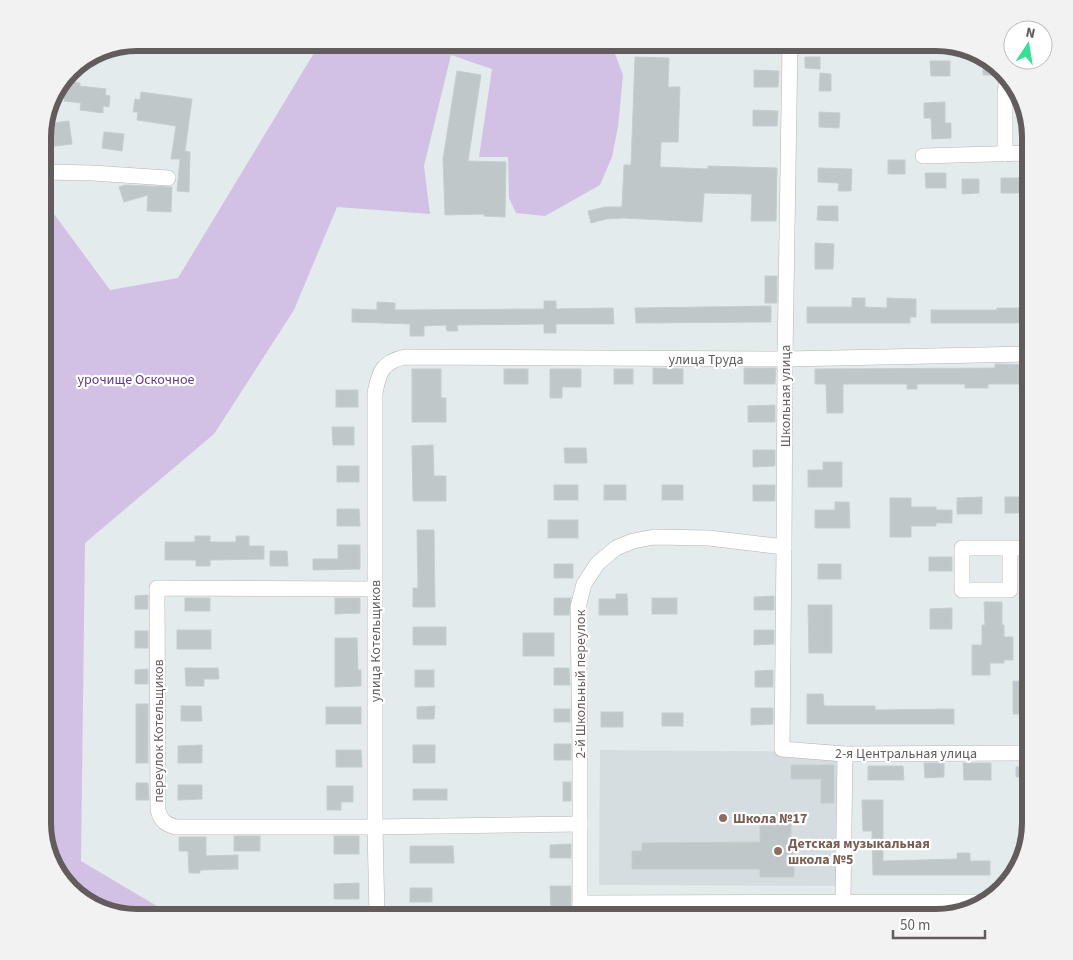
<svg xmlns="http://www.w3.org/2000/svg" width="1073" height="960" viewBox="0 0 1073 960" font-family="'Source Sans 3',sans-serif">
<rect width="100%" height="100%" fill="#e4ebed"/>
<!-- education -->
<path fill="#d5dde0" d="M600,750L847,752L846,886L599,885Z"/>
<!-- green -->
<path fill="#d2c1e4" d="M320,43H611L623,75L618,127L612,157L600,185L545,216L516,213L509,198L508,157H479L492,69L451,55L424,166L430,214L337,207L294,310L214,434L85,543L81,861L172,915L230,917H137L101,910L70,890L43,829V199L110,290L178,278Z"/>
<!-- building -->
<g fill="#c0c7c9" stroke="#c2cfd2">
<path d="M635,57L669,58L668,87H680L678,142H661L660,167L708,169V166L777,168L776,221H751L752,194L704,193L702,222L623,218L606,219L591,223L588,211L605,207H622L624,165H631Z"/>
<path d="M805,57H820V69L805,68Z"/>
<path d="M983,57L995,65V75H983Z"/>
<path d="M930,61H950V76H931Z"/>
<path d="M754,70L779,71L778,87H754Z"/>
<path d="M457,71L481,75L468,161L506,162L505,217L484,216V214L445,215L443,159Z"/>
<path d="M820,73L831,74V91H819Z"/>
<path d="M63,81L80,83V86L106,89L105,95L110,96L109,107L103,106V113L80,110L81,103L64,101V96L53,94Z"/>
<path d="M141,92L192,99L185,151L190,152L189,192L177,191L180,159H171L176,126L137,120L138,112H133L135,99L140,100Z"/>
<path d="M945,102V123H951V138L932,139L931,118H924V103Z"/>
<path d="M753,110L778,111L777,126H753Z"/>
<path d="M819,112L840,113L839,128L819,127Z"/>
<path d="M69,121L72,144L47,147L45,124Z"/>
<path d="M104,132L124,134L122,151L102,148Z"/>
<rect x="888" y="160" width="17" height="14"/>
<path d="M818,168L852,169L851,191H838L839,183L818,182Z"/>
<path d="M925,173H946V188H926Z"/>
<path d="M1001,178H1021L1022,193H1001Z"/>
<path d="M962,179H979V193L962,194Z"/>
<path d="M125,185L172,187L171,212L147,211L148,195L124,202L119,187Z"/>
<path d="M818,206H838V221L817,220Z"/>
<path d="M815,243L834,244L833,269H815Z"/>
<rect x="765" y="276" width="12" height="27"/>
<path d="M852,298H865V307L887,308V298L916,299V317H910V323H807V307H852Z"/>
<path d="M544,301H556V309L613,308L614,324H556V333H544V324L457,325L458,331H447L446,325L424,326V336H410V324L352,322V309L377,310V302L395,303V310L544,309Z"/>
<path d="M771,306V322L636,323L635,308Z"/>
<path d="M997,308H1026V323H931V310H997Z"/>
<path d="M995,364L1030,365V384H988V388H965V384H917V389H907V384H843V413H827L826,384H815V369L995,368Z"/>
<path d="M653,368L683,369V384H653Z"/>
<path d="M744,368H776L775,384H744Z"/>
<path d="M412,369H441V398H446V422H412Z"/>
<rect x="504" y="369" width="24" height="15"/>
<path d="M550,369H581V387H562V398H550Z"/>
<rect x="614" y="369" width="19" height="15"/>
<rect x="336" y="390" width="22" height="17"/>
<path d="M775,405V422H748V406Z"/>
<path d="M332,427H354V445H333Z"/>
<path d="M433,445L434,476H446V501H413L412,446Z"/>
<path d="M564,448H586L587,463H565Z"/>
<path d="M753,450H775V466L753,467Z"/>
<path d="M823,462H842V487H808V470H823Z"/>
<rect x="337" y="466" width="22" height="16"/>
<rect x="554" y="485" width="24" height="15"/>
<rect x="604" y="485" width="22" height="15"/>
<rect x="662" y="485" width="21" height="15"/>
<rect x="753" y="485" width="22" height="16"/>
<path d="M982,497V514H957V498Z"/>
<rect x="1005" y="497" width="19" height="16"/>
<path d="M890,498H911V507H936V510H952V523H936V526H911V537H890Z"/>
<path d="M835,502H849L850,528H815V510H835Z"/>
<path d="M337,509H359L360,526H337Z"/>
<rect x="548" y="520" width="30" height="18"/>
<path d="M417,530H434L435,607H413V588H418Z"/>
<path d="M195,536H210V542H236V536H249V546H264V559L210,560V566H196V560H165V542H195Z"/>
<path d="M338,545H360V569L313,570V559H338Z"/>
<path d="M270,551H287L288,566H270Z"/>
<rect x="929" y="557" width="23" height="14"/>
<rect x="554" y="564" width="19" height="14"/>
<rect x="818" y="564" width="23" height="15"/>
<path d="M616,594H627L628,615H599V599H616Z"/>
<path d="M148,595V609H135V596Z"/>
<path d="M774,596V610H754V597Z"/>
<rect x="185" y="598" width="25" height="13"/>
<path d="M335,598H360V613L335,614Z"/>
<path d="M554,598H571L569,615H554Z"/>
<rect x="652" y="598" width="25" height="16"/>
<path d="M984,602H1002V625H1004V637H1013V660H1004V663H990V675H972V645H982V625H985Z"/>
<path d="M808,605H832V653H809Z"/>
<path d="M952,608V629H930V609Z"/>
<rect x="413" y="627" width="33" height="18"/>
<rect x="177" y="630" width="34" height="19"/>
<path d="M754,630H774V644L754,645Z"/>
<rect x="135" y="631" width="13" height="17"/>
<rect x="523" y="633" width="31" height="23"/>
<path d="M335,638H357L358,670H361V686L335,687Z"/>
<path d="M185,668H218L219,679H204V686H186Z"/>
<path d="M554,668H569L570,685H554Z"/>
<path d="M148,669V684H135V670Z"/>
<rect x="415" y="670" width="19" height="17"/>
<path d="M773,670V687H755V671Z"/>
<path d="M1013,681L1028,682V714H1013Z"/>
<path d="M807,694H823L824,706H875V710L954,709V724H807Z"/>
<rect x="136" y="704" width="12" height="59"/>
<path d="M181,706H201L202,721H181Z"/>
<path d="M435,706L434,719H417V707Z"/>
<rect x="326" y="707" width="35" height="17"/>
<path d="M751,708H773V724L751,725Z"/>
<rect x="554" y="709" width="16" height="13"/>
<rect x="601" y="712" width="22" height="15"/>
<rect x="662" y="713" width="21" height="13"/>
<rect x="554" y="744" width="17" height="16"/>
<path d="M202,745V763H178V746Z"/>
<rect x="413" y="745" width="22" height="18"/>
<path d="M336,750H361L362,767H336Z"/>
<path d="M924,763H944V777L925,778Z"/>
<path d="M963,763H991V780H964Z"/>
<path d="M791,765H834V803H821V779H791Z"/>
<path d="M868,766H903L904,780H868Z"/>
<path d="M1030,766V777H1016V767Z"/>
<rect x="563" y="782" width="8" height="19"/>
<path d="M136,783H148L149,800H136Z"/>
<path d="M178,785H202V799L178,800Z"/>
<path d="M327,786H353V802H341V810H327Z"/>
<rect x="413" y="789" width="34" height="11"/>
<path d="M862,800H883V861L957,859V853H970V861H990V875H873L872,831H863Z"/>
<path d="M760,814H791V848H794V877H760V869H632V851H642V843L760,842Z"/>
<rect x="234" y="836" width="26" height="15"/>
<rect x="334" y="836" width="25" height="18"/>
<path d="M179,837H206V856L238,855V869L200,870V873H189L188,851H179Z"/>
<path d="M571,844V858H550V845Z"/>
<path d="M410,846H453L454,863H410Z"/>
<path d="M359,883V899H334V884Z"/>
<path d="M550,886H571V918H551Z"/>
<rect x="410" y="888" width="22" height="14"/>
</g>
<g fill="none" stroke-linecap="round" stroke-linejoin="round">
<defs>
<g id="minor">
<path d="M790,43L785,359L784,547L782,749L845,754L1030,753"/>
<path d="M1005,154V94L1007,77"/>
<path d="M923,156L1030,153"/>
<path d="M43,172L92,173L168,178"/>
<path d="M1010,548V590H962V548H1030"/>
<path d="M375,589L157,588L158,810C161,821 165,824 176,827H375L580,824"/>
<path d="M843,902L845,754"/>
<path d="M580,903L985,902"/>
<path d="M377,917L375,827V393C379,372 382,362 405,357L785,359L1030,354"/>
<path d="M580,917V750L578,607L584,584L597,564L616,548L633,541L654,537L709,538L784,547"/>
</g>
</defs>
<!-- minor casing -->
<use href="#minor" stroke="#b8b2b1" stroke-width="16"/>
<!-- minor -->
<use href="#minor" stroke="#fff" stroke-width="15"/>
</g>
<!-- markers -->
<g fill="#8d6e63" stroke="#fff" stroke-width="2">
<circle cx="723" cy="818" r="5"/>
<circle cx="778" cy="851" r="5"/>
</g>
<g text-anchor="middle" stroke-width="4.5" stroke-linejoin="round" paint-order="stroke">
<!-- street labels -->
<g font-size="14" fill="#635c5c" stroke="#fff">
<text x="706" y="364">улица Труда</text>
<text transform="translate(785 396) rotate(-90)" y="5">Школьная улица</text>
<text transform="translate(375 641) rotate(-90)" y="5">улица Котельщиков</text>
<text transform="translate(580 684) rotate(-90)" y="5">2-й Школьный переулок</text>
<text transform="translate(158 731) rotate(-90)" y="5">переулок Котельщиков</text>
<text x="906" y="758">2-я Центральная улица</text>
</g>
<!-- park labels -->
<g font-size="14" fill="#623a84" stroke="#fff">
<text x="136" y="384">урочище Оскочное</text>
</g>
<!-- education labels -->
<g font-size="14" font-weight="bold" fill="#785e54" stroke="#fff" text-anchor="start">
<text x="733" y="823">Школа №17</text>
<text x="788" y="848">Детская музыкальная<tspan x="788" dy="16">школа №5</tspan></text>
</g>
</g>
<!-- crop -->
<path d="M0 0H1073V960H0ZM137 51H936A86 86 0 0 1 1022 137V823A86 86 0 0 1 936 909H137A86 86 0 0 1 51 823V137A86 86 0 0 1 137 51Z" fill="#f3f2f2" fill-rule="evenodd"/>
<path fill="none" stroke="#635c5c" stroke-width="6" d="M137 51H936A86 86 0 0 1 1022 137V823A86 86 0 0 1 936 909H137A86 86 0 0 1 51 823V137A86 86 0 0 1 137 51Z"/>
<!-- north arrow -->
<g transform="translate(1028 45) rotate(12)"><circle r="24" fill="#ffffff" stroke="#c1bebe"/>
<path d="M0-4L9 19L0 12L-9 19Z" fill="#37df98"/>
<text y="-8" font-size="14" font-weight="bold" text-anchor="middle" fill="#635c5c">N</text>
</g>
<!-- scale -->
<path d="M893 930v8h92v-8" fill="none" stroke="#635c5c" stroke-width="2.5"/>
<text x="900" y="930" font-size="15" fill="#635c5c" stroke="#ffffff" stroke-width="4" paint-order="stroke">50 m</text>
</svg>
